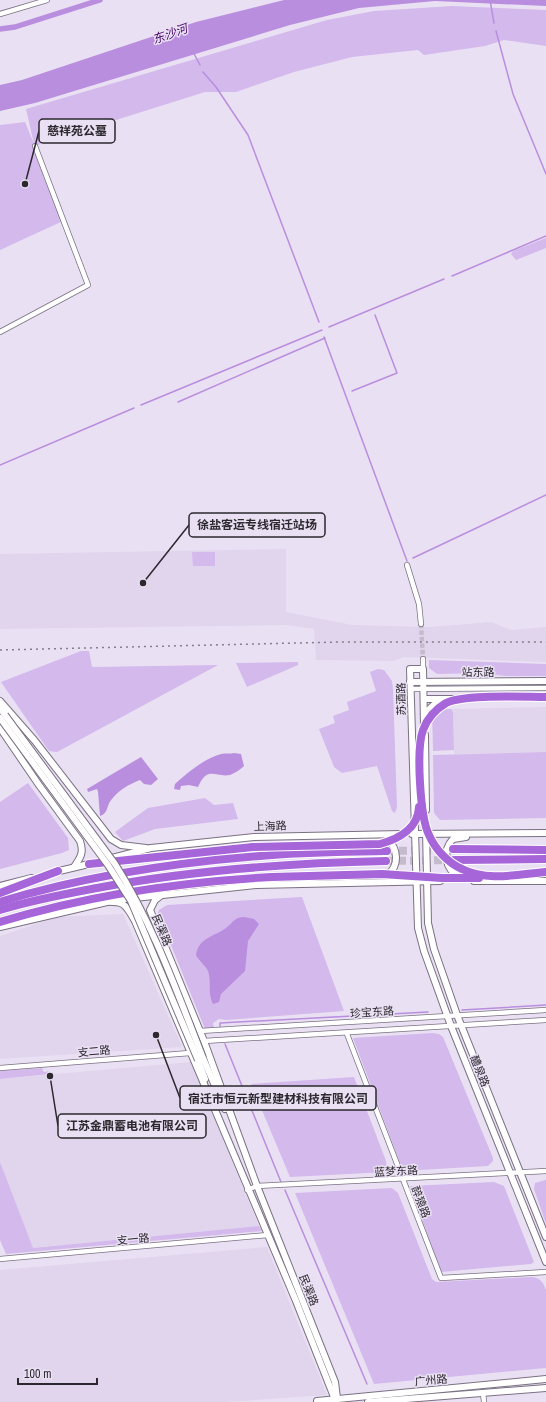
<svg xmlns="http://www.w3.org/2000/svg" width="546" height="1402" viewBox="0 0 546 1402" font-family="'Archivo Narrow','Noto Sans SC',sans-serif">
<rect width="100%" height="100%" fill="#eae0f3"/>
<!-- built -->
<g fill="#e1d4ed">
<path d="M286,549V612L352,625L430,627L491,622L511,630L546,627V662L404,657L393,661L316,660L314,629L287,625L0,629V554Z"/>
<path d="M546,707V752L454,754L453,712L451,709Z"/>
<path d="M123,914L182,1047L0,1059V936L57,917Z"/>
<path d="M191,1062L259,1226L32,1248L0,1162V1079Z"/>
<path d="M267,1247L327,1395L226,1402H0V1270Z"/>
</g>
<!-- green -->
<g fill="#d3b9ec">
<path d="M452,6L546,10V46L504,40L485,46L424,55L418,50L352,57L294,72L236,92H205L46,142L35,146L63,221L0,250V125L25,122L34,144L26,109L327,20L374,11Z"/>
<path d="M546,238V248L516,260L511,254L513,251Z"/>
<path d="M192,552H215V566H193Z"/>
<path d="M81,651H89L92,667L218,665L57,752L49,751L1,682Z"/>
<path d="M429,660L546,664V676H505L484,673L437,674L429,668Z"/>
<path d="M298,662V665L247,687L236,663Z"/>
<path d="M378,669L384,670L392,681L393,689L397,807L395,813L392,811L377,766L342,773L334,767L319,729L335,723L333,716L349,710L347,702L376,691L370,672Z"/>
<path d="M451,709L453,712L454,750L433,751L432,710Z"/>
<path d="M546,752V818L440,820L434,813L433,755Z"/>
<path d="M28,783L68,838L69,850L62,853L0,869V802Z"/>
<path d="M205,798L214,805L233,803L238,819L155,829L123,841L115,832L148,808Z"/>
<path d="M302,897L344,1011L226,1020L219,1019L213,1023L214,1028L205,1029L158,913L159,910L167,905Z"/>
<path d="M433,1033L439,1034L443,1037L493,1158V1161L488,1166L403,1171L353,1038Z"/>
<path d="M42,1068L44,1072L49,1071L50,1074L0,1079V1071Z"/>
<path d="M354,1077L386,1161L387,1172L290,1177L251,1084Z"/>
<path d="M0,1162L33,1248L259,1226L262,1231L6,1254L0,1240Z"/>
<path d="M546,1180V1224L534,1189L535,1183Z"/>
<path d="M494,1182L504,1186L534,1262L531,1264L441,1272L410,1186Z"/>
<path d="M392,1188L398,1193L432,1279L436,1282L531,1277C541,1278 543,1282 546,1290V1368L374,1384L295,1193Z"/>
</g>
<!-- water -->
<g fill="#b98ede">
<path d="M284,0H546V6L435,1L359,8L290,25L35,103L0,111V85L22,80L196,22Z"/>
<path d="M234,753L241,754L244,766C240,770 235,773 230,775C215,778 208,765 198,787L189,785L181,786L180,790L174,789L175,784C187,773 205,758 221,754C226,753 230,754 234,753Z"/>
<path d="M141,757L158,779L151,785L144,784L140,780C128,785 120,789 112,799C106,805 109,813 100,816L98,792L97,789L88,792L87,789Z"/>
<path d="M244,917L254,919L259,924L248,941L245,971L221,994L219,1002L213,1004C207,991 212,983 208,971C205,965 199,961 196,955C199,937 214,937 226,928C233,923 234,917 244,917Z"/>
</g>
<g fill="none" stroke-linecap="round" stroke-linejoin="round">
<!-- stream -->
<g stroke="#b98ede" stroke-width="1.5">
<path d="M490,0L494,23"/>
<path d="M496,31L513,94L546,174"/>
<path d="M193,52L200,65"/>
<path d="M203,72L216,87L248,135L319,322"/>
<path d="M452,276L546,236"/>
<path d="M329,327L444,279"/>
<path d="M324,337L407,561"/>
<path d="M352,391L397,373L375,315"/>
<path d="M178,402L325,338"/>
<path d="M141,405L322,330"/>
<path d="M0,465L134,408"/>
<path d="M413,558L546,495"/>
<path d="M462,1010L546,1005"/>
<path d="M220,1028V1023L428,1012"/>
<path d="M225,1044L281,1182"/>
<path d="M285,1190L367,1384"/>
</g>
<!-- canal -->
<path stroke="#b98ede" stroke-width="5.5" d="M0,29L15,27L100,0"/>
<!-- street-tunnel -->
<path stroke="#c4bbcc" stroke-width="4.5" stroke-dasharray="4.5 2" stroke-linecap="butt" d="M421,624L423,659"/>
<!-- highway-tunnel -->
<g stroke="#c4bbcc" stroke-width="8" stroke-dasharray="8 4" stroke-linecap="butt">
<path d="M387,851L442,850"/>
<path d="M386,861L451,860"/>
</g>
<defs>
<g id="street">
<path d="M0,14L47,0"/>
<path d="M0,332L88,285L35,146"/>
<path d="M407,565L419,604L421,624"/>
<path d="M423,659V669"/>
<path d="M410,689L546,688"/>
<path d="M200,1031L546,1010"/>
<path d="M347,1034L441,1278L546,1272"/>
<path d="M204,1041L546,1020"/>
<path d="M0,1068L190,1053"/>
<path d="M247,1190L257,1186L546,1171"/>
<path d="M0,1259L268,1235"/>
<path d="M483,1393L484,1402"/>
</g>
<g id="secondary">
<path d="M410,682L546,681"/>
<path d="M424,699H452"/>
<path d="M0,701L35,741L111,839L121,845L146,848"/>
<path d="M0,708L5,715"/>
<path d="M424,714L439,700"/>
<path d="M424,726L423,669H410L418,928L424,951L451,1026L546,1262"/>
<path d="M0,728L39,785L80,841C84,852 81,857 74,867"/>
<path d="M425,735L426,810"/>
<path d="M426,831L428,923L434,949L457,1015L546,1237"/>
<path d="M412,834L546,833"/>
<path d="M108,859L151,848L254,837L402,834"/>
<path d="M55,872L93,863"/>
<path d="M387,875C400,866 398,848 387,839"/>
<path d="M460,876C445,872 442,850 453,839L466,837"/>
<path d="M474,881H546"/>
<path d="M0,886L31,878"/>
<path d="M163,894L155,900L150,910L204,1041L257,1186L335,1382L337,1398"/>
<path d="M116,900L256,885L440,881"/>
<path d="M103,902C124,901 125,903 135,921L296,1301L336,1402"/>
<path d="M0,927L107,902"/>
<path d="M203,1058L225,1109"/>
<path d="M198,1060L205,1079"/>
<path d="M317,1401L546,1379"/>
<path d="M368,1402L546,1388"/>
</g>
<g id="highway">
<path d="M453,849L546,850"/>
<path d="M454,860L546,859"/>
<path d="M89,864L253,847"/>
<path d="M0,893L58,871"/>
<path d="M0,902C84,876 172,863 260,856C302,852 345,852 387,851"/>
<path d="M0,910C32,900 65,894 97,888C193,870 289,863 386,861"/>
<path d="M0,922C88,895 180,882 272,877"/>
</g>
</defs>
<!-- street casing -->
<use href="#street" stroke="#7a7182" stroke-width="6"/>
<!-- secondary casing -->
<use href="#secondary" stroke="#7a7182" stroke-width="8"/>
<!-- highway casing -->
<use href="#highway" stroke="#fff" stroke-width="10"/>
<!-- street -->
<use href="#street" stroke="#fff" stroke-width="4.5"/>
<!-- secondary -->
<use href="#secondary" stroke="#fff" stroke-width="6"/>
<!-- highway -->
<use href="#highway" stroke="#a665d8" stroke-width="8"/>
<!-- rail -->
<path stroke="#837d89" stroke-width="1.5" stroke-dasharray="2 4" stroke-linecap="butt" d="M0,650L340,642H546"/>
<defs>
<g id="secondary-bridge">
<path d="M5,715L115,864C153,924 177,992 203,1058"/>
<path d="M0,718L108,865L131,901L198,1060"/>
</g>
<g id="highway-bridge">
<path d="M546,697C524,697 464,694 446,703C436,709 427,719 423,730C416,749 420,817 429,835C435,849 448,863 462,869C488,882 519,874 546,872"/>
<path d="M253,847L380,844C399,839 418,828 419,807"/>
<path d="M272,877L382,874L442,878H479"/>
</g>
</defs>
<!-- secondary-bridge casing -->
<use href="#secondary-bridge" stroke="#7a7182" stroke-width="8" stroke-linecap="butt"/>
<!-- highway-bridge casing -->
<use href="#highway-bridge" stroke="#fff" stroke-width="10" stroke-linecap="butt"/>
<!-- secondary-bridge -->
<use href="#secondary-bridge" stroke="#fff" stroke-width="6"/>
<!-- highway-bridge -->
<use href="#highway-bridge" stroke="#a665d8" stroke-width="8"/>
</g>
<g text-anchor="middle" stroke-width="3" stroke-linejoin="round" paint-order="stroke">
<!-- street labels -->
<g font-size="11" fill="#2b282e" stroke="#eae0f3">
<text x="478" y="676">站东路</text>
<text transform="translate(401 699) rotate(-91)" y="4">苏酒路</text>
<text transform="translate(270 826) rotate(-2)" y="4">上海路</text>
<text transform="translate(162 930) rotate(67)" y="4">民渠路</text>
<text transform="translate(372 1012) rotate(-4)" y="4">珍宝东路</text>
<text transform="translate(94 1051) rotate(-5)" y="4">支二路</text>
<text transform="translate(480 1071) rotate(68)" y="4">醴泉路</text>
<text transform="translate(396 1171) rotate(-3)" y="4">蓝梦东路</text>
<text transform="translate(421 1202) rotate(69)" y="4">醉猿路</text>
<text transform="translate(133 1239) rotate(-5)" y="4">支一路</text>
<text transform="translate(309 1290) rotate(68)" y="4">民渠路</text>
<text transform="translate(431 1380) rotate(-5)" y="4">广州路</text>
</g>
<!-- water labels -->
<g font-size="12" font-style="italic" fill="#430166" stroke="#eae0f3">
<text transform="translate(170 34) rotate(-19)" y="4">东沙河</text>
</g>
</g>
<!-- callouts -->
<path fill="none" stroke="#2b282e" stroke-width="1.5" d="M25 184L39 131M143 583L189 525M156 1035L180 1098M50 1076L58 1126"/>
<g fill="#2b282e" stroke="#eae0f3" stroke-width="1.5">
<circle cx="25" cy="184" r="4"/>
<circle cx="143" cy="583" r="4"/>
<circle cx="156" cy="1035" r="4"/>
<circle cx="50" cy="1076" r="4"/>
</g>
<g fill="#eae0f3" stroke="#2b282e" stroke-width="1.5">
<rect x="39" y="119" width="76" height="24" rx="4"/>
<rect x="189" y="513" width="136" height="24" rx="4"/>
<rect x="180" y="1086" width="196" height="24" rx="4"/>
<rect x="58" y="1114" width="148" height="24" rx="4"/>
</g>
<g font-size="12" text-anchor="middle" font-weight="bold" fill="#2b282e">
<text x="77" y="135">慈祥苑公墓</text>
<text x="257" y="529">徐盐客运专线宿迁站场</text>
<text x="278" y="1103">宿迁市恒元新型建材科技有限公司</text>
<text x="132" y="1130">江苏金鼎蓄电池有限公司</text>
</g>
<!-- scale -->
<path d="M18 1378v6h79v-6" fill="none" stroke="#2b282e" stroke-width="2"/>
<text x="24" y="1378" font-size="12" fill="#2b282e" stroke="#eae0f3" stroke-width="3" paint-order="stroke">100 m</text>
</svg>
